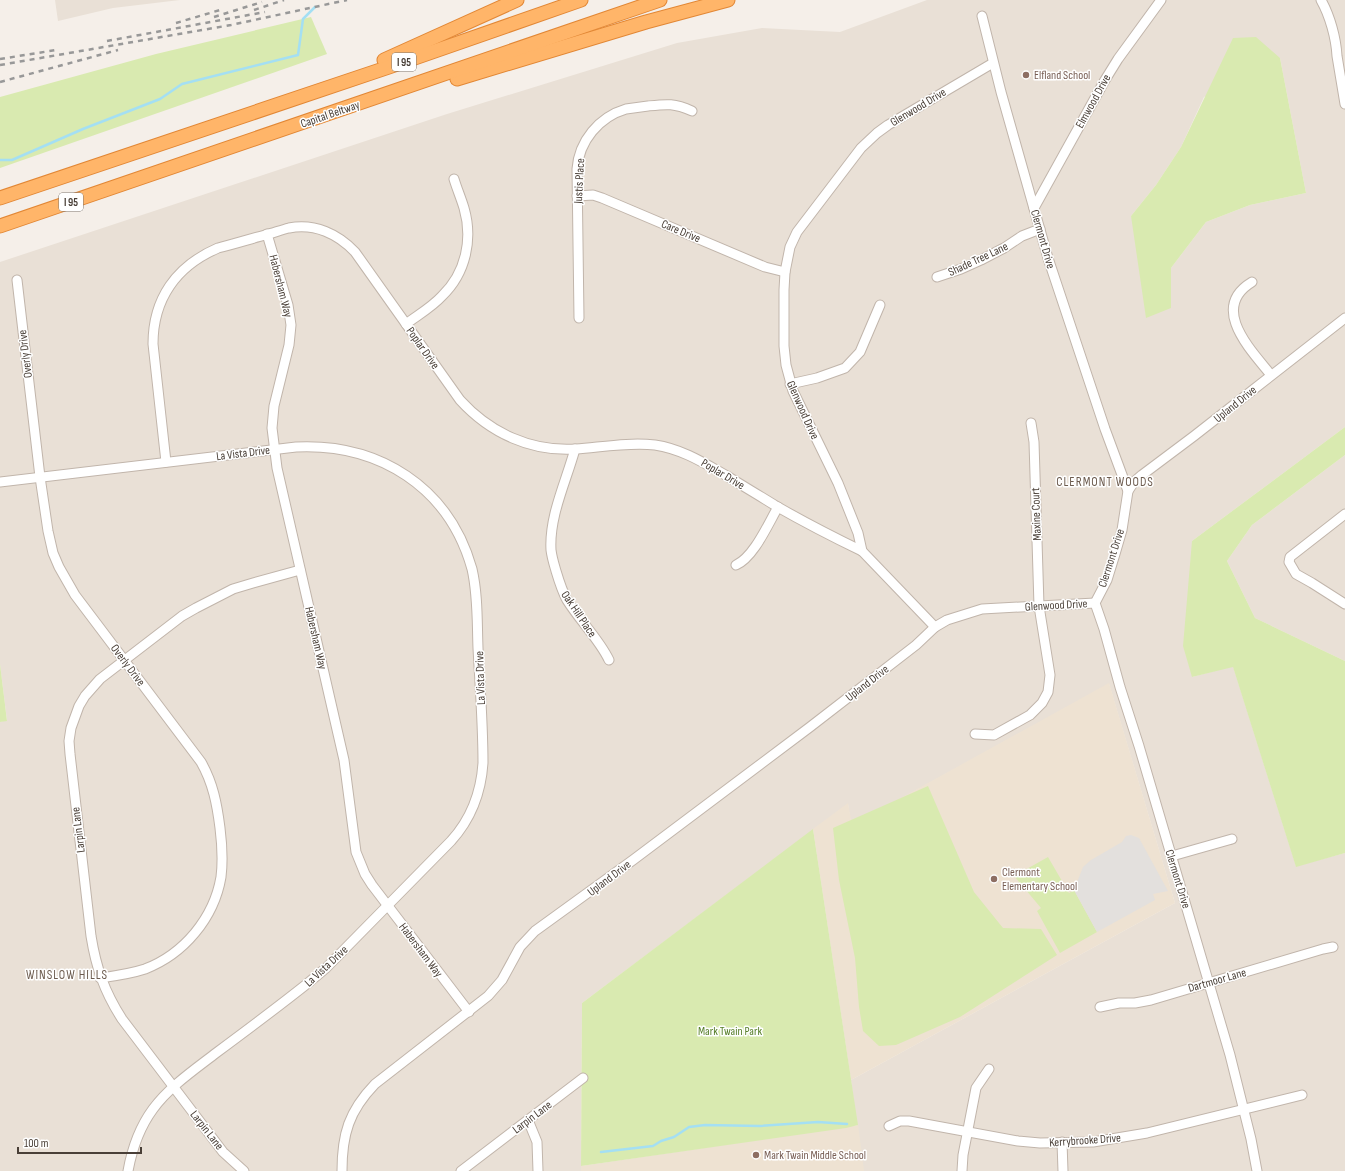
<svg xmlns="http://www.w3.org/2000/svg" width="1345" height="1171" viewBox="0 0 1345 1171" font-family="'Sofia Sans Condensed',sans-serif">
<rect width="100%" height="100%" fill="#f5efe9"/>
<!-- residential -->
<g fill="#e9e0d6" fill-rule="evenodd">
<path d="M55,0H180L113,8L58,21Z"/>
<path d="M927,0H1345V427L1192,541V677L1233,666L1296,866L1345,853V1171H863L851,1080L1175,903L1109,684L851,826L848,804L582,1003L581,1171H0V722L7,720L0,664V262L447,114L677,43L762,28L840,32ZM1280,58L1306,193L1250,205L1206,222L1171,268V308L1131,216L1156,185L1181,147L1204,97Z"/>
<path d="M1345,455V661L1255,618L1227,561L1252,525Z"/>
</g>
<!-- education -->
<g fill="#eee2d2">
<path d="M1109,683L1175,903L851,1080L813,829L848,803L852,825Z"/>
<path d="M858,1125L864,1171H581V1166Z"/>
</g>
<!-- green -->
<g fill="#d9eab0">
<path d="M311,17L327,54L0,168V97L156,54Z"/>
<path d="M1256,37L1280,58L1306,193L1250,205L1206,222L1171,268V308L1146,318L1131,216L1156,185L1181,147L1233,38Z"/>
<path d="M1345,427V455L1252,525L1227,561L1255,618L1345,661V853L1296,867L1233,667L1192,677L1183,646L1192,541Z"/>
<path d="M0,664L7,721L0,722Z"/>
<path d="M928,786L974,892L1003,928L1041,929L1057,955L960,1017L896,1045L879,1046L863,1031L859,1007L855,958L839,880L833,828Z"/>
<path d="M813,829L858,1125L846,1128L581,1166L582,1003Z"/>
<path d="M1048,857L1069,893L1074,890L1097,932L1060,953L1037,911L1041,908L1014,876Z"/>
</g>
<!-- parking -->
<path fill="#e3e0dd" d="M1131,835L1139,838L1168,891L1153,894L1155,900L1097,932L1074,890L1083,867L1091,860L1122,842L1126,836Z"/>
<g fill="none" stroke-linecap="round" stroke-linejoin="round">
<!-- stream -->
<g stroke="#a4dff3" stroke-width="2.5">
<path d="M0,160H12L83,129L160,99L182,84L298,55L303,19L315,7"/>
<path d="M601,1152L653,1146L661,1141L674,1137L689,1127L705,1125L760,1126L818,1122L847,1124"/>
</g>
<defs>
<g id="minor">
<path d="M1321,0C1330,16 1336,38 1337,56L1345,104"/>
<path d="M982,16L1001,92L1048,258L1105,429L1128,491L1122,530L1115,554L1107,580L1095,603L1104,629L1120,687L1139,746L1230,1055L1251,1139L1257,1171"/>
<path d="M577,196L593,195L602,198L765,267L785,272"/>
<path d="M1034,208L1105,80L1118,59L1161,0"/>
<path d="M267,234L288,305L291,325L289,345L274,406L272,428L277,468L344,760L356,852L365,874L372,885L469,1012"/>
<path d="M937,277L961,269L981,260L1004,248L1022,236L1040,229"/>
<path d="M17,280L40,477L48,531L53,553L59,567L75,595L201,762C213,783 217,804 220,828C222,844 223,861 221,877C214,918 184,954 145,969C130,974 115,976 100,978"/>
<path d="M1252,282C1209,308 1251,350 1271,375"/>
<path d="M579,318L577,169C579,141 599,117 626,109C633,108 641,107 648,106C667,104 674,103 692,111"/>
<path d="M406,324C418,315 432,307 442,296C466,273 473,239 464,208C461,198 457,189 454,179"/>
<path d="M790,384L817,378L845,368L860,352L880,305"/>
<path d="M575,449C566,482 549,516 551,550C552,558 554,564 556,571C559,581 562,591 567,600C580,621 599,639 609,660"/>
<path d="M166,462L153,344C153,299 176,266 218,248C234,244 250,239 265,235C273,233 281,230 289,228C315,223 338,234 355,252L460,400C490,433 531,452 576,449C602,447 629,442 655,445C682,449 704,463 727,476C743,486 760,496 776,506C804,522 833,537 862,551"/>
<path d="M0,482L296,447C379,443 449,487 472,569C478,595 477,622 478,648C480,686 483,725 483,763C481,793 471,819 451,841L326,968L308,983C278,1007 247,1030 216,1053C194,1070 169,1087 153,1109C139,1128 132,1149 128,1171"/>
<path d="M1128,491L1134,482L1142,475L1194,436L1345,318"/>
<path d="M1345,514L1290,557L1289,562L1296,574L1312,583L1345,604"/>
<path d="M736,565C754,557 768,524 778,507"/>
<path d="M935,627L862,551L858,533L838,483L793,391L786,365L784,346V290L785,272L790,247L797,232L861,148L877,133L888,125L993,63"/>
<path d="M975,734L994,735L1030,715L1042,703L1048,692L1050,675L1039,606L1034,442L1031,423"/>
<path d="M1172,856L1232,839"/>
<path d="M1100,1007L1119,1003H1135L1151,1000L1323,949L1333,947"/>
<path d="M528,1120L537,1142L538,1171"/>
<path d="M889,1126L900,1121H909L1018,1141L1040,1143L1093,1142L1147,1133L1302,1095"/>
<path d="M1062,1142L1063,1171"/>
<path d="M244,1171L223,1152L122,1019C104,991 96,967 91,936L70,754L69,741L71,728L79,706L85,696L100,679L182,616L196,608L233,589L253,583L300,570"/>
<path d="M342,1171C342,1134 349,1111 375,1084L488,996L502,980L520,947L535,931L633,860L810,727L916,645L935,627L947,620L982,609L1095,603"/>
<path d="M461,1171L583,1078"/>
<path d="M962,1171L963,1155L976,1088L989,1069"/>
</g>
<g id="highway">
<path d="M384,60L517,0"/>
<path d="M457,79L646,22L728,0"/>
<path d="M0,198L389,67L581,0"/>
<path d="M0,226L660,0"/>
</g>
</defs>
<!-- minor casing -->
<use href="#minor" stroke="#c1b5ab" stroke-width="11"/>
<!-- highway casing -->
<use href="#highway" stroke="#e28735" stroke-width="15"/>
<!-- minor -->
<use href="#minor" stroke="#fff" stroke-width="9"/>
<!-- highway -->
<use href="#highway" stroke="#ffb569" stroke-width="13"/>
<!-- rail -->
<g stroke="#989898" stroke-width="2.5" stroke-dasharray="5 5" stroke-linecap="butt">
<path d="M254,10L284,0"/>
<path d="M214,17L262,2"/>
<path d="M176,23L220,10"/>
<path d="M107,41L265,12"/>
<path d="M0,59L56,50"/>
<path d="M0,65L231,25L347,0"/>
<path d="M0,82L118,50"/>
</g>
</g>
<!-- markers -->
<g fill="#8d6e63" stroke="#fff" stroke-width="1.5">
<circle cx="1026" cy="75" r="4"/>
<circle cx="994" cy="879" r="4"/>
<circle cx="756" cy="1155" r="4"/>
</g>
<g text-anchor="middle" stroke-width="3" stroke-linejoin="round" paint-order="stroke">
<!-- shield labels -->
<g fill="#fff" stroke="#807973" stroke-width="1">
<rect x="392" y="53" width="24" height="18" rx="3"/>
<rect x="59" y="193" width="24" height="18" rx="3"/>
</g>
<g font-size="11" font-weight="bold" fill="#493f37">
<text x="404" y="66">I 95</text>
<text x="71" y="206">I 95</text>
</g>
<!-- education labels -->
<g font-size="12" fill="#785e54" stroke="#fff" text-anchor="start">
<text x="1034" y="79">Elfland School</text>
<text x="1002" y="876">Clermont<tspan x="1002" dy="14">Elementary School</tspan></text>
<text x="764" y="1159">Mark Twain Middle School</text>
</g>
<!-- street labels -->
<g font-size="12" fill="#493f37" stroke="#fff">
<text transform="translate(1093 101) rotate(-61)" y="4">Elmwood Drive</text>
<text transform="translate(918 107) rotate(-31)" y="4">Glenwood Drive</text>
<text transform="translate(330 114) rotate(-19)" y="4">Capital Beltway</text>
<text transform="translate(579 181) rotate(-87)" y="4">Justis Place</text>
<text transform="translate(681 231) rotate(23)" y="4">Care Drive</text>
<text transform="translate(1043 239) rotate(74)" y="4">Clermont Drive</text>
<text transform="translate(978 259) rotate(-25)" y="4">Shade Tree Lane</text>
<text transform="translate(281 286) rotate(76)" y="4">Habersham Way</text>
<text transform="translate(423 348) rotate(55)" y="4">Poplar Drive</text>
<text transform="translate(25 354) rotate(-97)" y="4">Overly Drive</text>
<text transform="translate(1235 404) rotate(-39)" y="4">Upland Drive</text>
<text transform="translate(803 410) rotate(66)" y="4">Glenwood Drive</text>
<text transform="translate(243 453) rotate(-7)" y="4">La Vista Drive</text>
<text transform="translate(723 474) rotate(31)" y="4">Poplar Drive</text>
<text transform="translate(1036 514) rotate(-92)" y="4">Maxine Court</text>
<text transform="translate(1111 558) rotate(-72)" y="4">Clermont Drive</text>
<text transform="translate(1056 605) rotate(-3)" y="4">Glenwood Drive</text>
<text transform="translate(579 614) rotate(56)" y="4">Oak Hill Place</text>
<text transform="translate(316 638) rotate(77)" y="4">Habersham Way</text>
<text transform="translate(128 665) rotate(53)" y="4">Overly Drive</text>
<text transform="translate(480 678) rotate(-92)" y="4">La Vista Drive</text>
<text transform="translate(867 683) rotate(-38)" y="4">Upland Drive</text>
<text transform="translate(78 830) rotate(-97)" y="4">Larpin Lane</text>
<text transform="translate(609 878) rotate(-37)" y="4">Upland Drive</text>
<text transform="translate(1178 879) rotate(73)" y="4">Clermont Drive</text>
<text transform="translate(421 950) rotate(53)" y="4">Habersham Way</text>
<text transform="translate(326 966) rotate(-43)" y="4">La Vista Drive</text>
<text transform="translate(1217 980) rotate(-16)" y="4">Dartmoor Lane</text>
<text transform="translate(532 1117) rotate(-37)" y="4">Larpin Lane</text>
<text transform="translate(207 1130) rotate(52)" y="4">Larpin Lane</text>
<text transform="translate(1085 1140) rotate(-4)" y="4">Kerrybrooke Drive</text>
</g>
<!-- park labels -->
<g font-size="12" fill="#557d28" stroke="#fff">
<text x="730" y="1035">Mark Twain Park</text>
</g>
<!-- neighbourhood labels -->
<g font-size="13" letter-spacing="1" fill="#6c5b4e" stroke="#fff">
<text x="1105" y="486">CLERMONT WOODS</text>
<text x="67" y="979">WINSLOW HILLS</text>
</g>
</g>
<!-- scale -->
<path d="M18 1147v6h123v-6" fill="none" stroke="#493f37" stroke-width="2"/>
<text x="24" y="1147" font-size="12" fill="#493f37" stroke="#ffffff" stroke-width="3" paint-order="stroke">100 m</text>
</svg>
